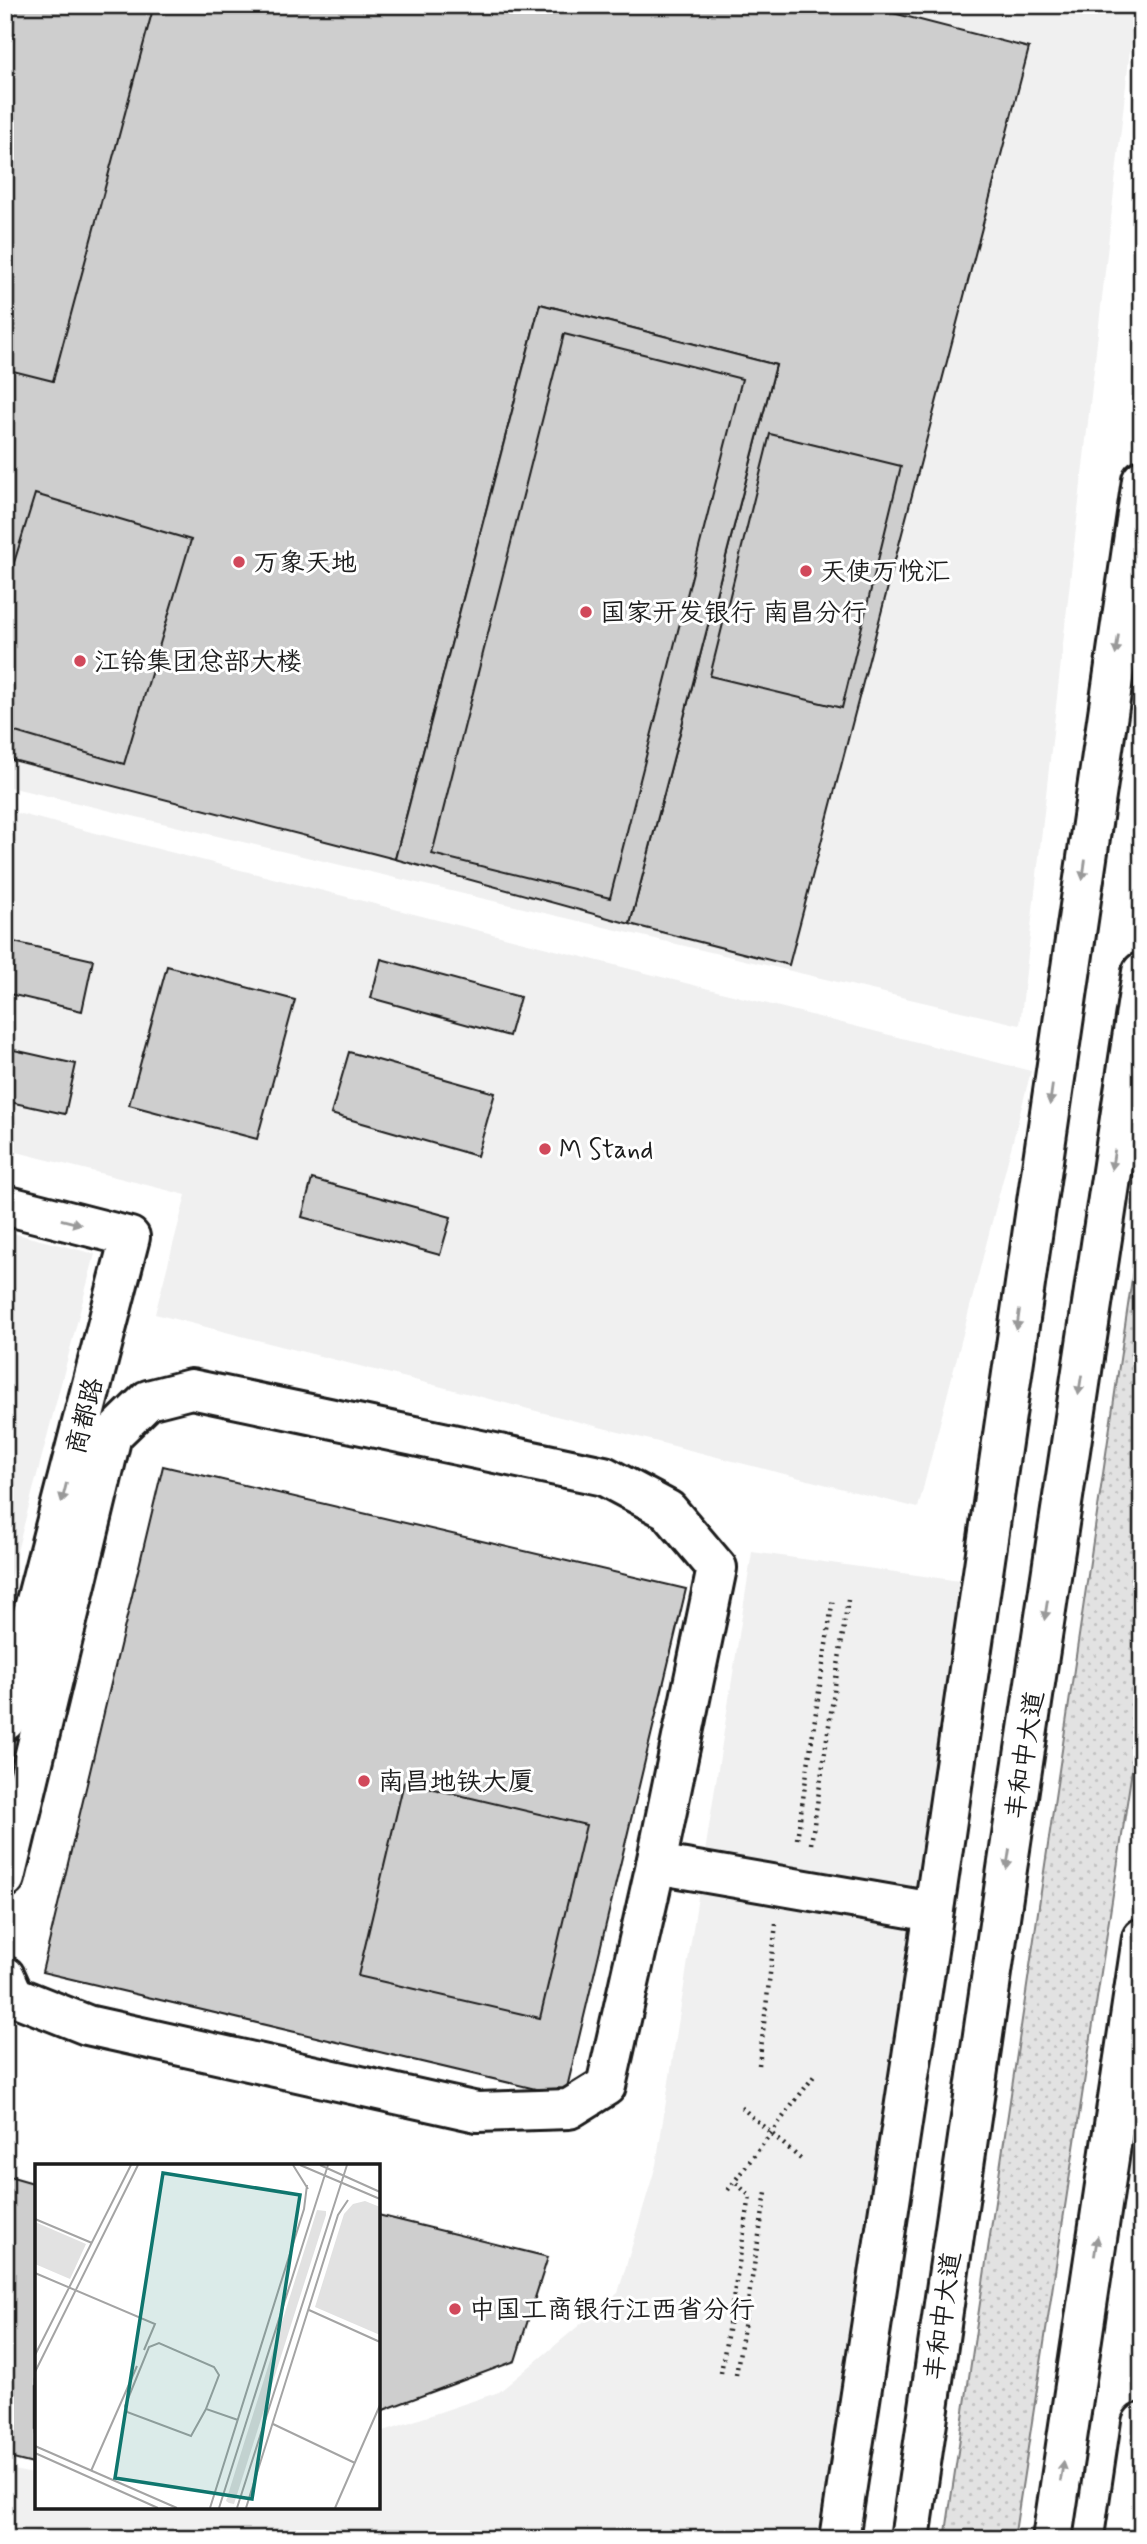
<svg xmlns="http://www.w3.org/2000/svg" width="1147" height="2544" viewBox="0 0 1147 2544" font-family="Mynerve,'LXGW WenKai TC',sans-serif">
<defs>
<pattern id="park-dots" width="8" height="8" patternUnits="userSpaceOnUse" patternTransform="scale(1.75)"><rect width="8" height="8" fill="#e2e2e2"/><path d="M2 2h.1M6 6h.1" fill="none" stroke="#c1c1c1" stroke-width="1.8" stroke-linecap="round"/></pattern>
</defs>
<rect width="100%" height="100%" fill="#fff"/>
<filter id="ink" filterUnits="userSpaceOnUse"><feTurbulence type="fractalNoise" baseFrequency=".0143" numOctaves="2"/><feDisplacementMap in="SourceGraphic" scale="14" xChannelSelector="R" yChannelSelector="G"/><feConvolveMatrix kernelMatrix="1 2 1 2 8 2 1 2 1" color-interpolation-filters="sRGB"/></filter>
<g filter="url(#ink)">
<!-- built -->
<g fill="#f0f0f0">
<path d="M5,5H1135L1020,1025L5,786Z"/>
<path d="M5,810L1031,1071L918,1508L155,1314L186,1195L5,1149Z"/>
<path d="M5,1231L95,1254L5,1597Z"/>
<path d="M752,1552L967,1582L816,2539H68L5,2525V2468L37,2475V2507H378V2433L499,2392L618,2293L656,2165Z"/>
</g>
<!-- park -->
<path fill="url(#park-dots)" stroke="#7f7f7f" stroke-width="2" d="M1142,1211V1705L1014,2539H945Z"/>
<!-- building -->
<g fill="#cecece" stroke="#1c1c1c" stroke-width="2">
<path d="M5,5H862L1029,48L789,965L630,924L776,365L540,304L395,859L5,758Z"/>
<path d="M5,5H154L53,381L5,369Z"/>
<path d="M540,304L776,365L630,924L395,859Z"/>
<path d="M564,334L742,379L610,898L432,854Z"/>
<path d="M770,434L901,466L842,708L710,676Z"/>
<path d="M35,494L191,540L124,764L5,729V592Z"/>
<path d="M5,940L93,960L82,1011L5,993Z"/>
<path d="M381,959L520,997L509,1036L371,998Z"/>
<path d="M167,966L295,1000L257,1139L129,1105Z"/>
<path d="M5,1048L76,1064L65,1114L5,1101Z"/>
<path d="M349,1052L495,1093L477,1156L331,1114Z"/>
<path d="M312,1179L451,1217L440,1255L302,1217Z"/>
<path d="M163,1466L686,1589L565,2096L42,1972Z"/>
<path d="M404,1782L586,1825L540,2018L358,1976Z"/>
<path d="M9,2176L37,2184V2465L5,2457V2192Z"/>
<path d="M378,2215L548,2257L515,2361L378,2412Z"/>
</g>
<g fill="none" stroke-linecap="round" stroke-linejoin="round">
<defs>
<g id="street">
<path d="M656,1864L933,1912"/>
<path d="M5,1878L112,1435L148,1400L191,1389L604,1476L668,1510L717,1568L656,1864L606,2086L569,2109L477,2112L87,2025L14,1996L5,1976"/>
</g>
<g id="secondary">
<path d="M5,1205L130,1237L5,1721"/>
<path d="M839,2539L928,1951L1142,480"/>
<path d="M1125,2539L1142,2423"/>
</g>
<g id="primary">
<path d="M910,2539L1007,1869L1142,972"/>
<path d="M1052,2539L1142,1938"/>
</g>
</defs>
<!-- street casing -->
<use href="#street" stroke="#1c1c1c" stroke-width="44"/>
<!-- secondary casing -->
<use href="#secondary" stroke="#1c1c1c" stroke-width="44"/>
<!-- primary casing -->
<use href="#primary" stroke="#1c1c1c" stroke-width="44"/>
<!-- path -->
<g stroke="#1c1c1c" stroke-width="4.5" stroke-dasharray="2 5" stroke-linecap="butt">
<path d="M797,1839L833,1598"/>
<path d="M811,1844L848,1600"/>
<path d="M759,2065L776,1924"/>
<path d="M741,2107L802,2160"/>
<path d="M728,2190L814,2076"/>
<path d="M721,2373L750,2196L734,2181"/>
<path d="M736,2375L766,2193"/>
</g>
<!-- street -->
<use href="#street" stroke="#fff" stroke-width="38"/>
<!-- secondary -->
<use href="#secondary" stroke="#fff" stroke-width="38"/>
<!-- primary -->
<use href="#primary" stroke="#fff" stroke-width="38"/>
</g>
<!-- one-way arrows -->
<defs><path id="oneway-solid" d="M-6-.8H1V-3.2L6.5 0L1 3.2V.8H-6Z" transform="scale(1.75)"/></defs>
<g fill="#999">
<use href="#oneway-solid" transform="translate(1117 645) rotate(98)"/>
<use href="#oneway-solid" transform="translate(1084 870) rotate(98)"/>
<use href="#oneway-solid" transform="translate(1051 1095) rotate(98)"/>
<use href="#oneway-solid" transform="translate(1113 1160) rotate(99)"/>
<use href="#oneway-solid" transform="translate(71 1222) rotate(14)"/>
<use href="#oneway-solid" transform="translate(1018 1320) rotate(98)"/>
<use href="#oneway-solid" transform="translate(1080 1385) rotate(99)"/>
<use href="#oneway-solid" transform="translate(64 1493) rotate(104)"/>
<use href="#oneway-solid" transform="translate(1046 1610) rotate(99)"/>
<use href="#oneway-solid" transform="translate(1008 1859) rotate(99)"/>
<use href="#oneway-solid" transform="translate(1096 2246) rotate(-81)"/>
<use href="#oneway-solid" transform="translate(1062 2471) rotate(-81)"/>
</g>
</g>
<!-- markers -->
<g fill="#d1495b" stroke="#fff" stroke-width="2.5">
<circle cx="239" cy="562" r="7"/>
<circle cx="806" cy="571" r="7"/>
<circle cx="586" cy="612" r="7"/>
<circle cx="80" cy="661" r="7"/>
<circle cx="545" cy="1149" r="7"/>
<circle cx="364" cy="1781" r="7"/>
<circle cx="455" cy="2309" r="7"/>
</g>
<g text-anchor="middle" stroke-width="6" stroke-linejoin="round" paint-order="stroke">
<!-- poi labels -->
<g font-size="26" fill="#1c1c1c" stroke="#fff" text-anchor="start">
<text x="253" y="571">万象天地</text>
<text x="820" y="580">天使万悦汇</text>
<text x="600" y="621">国家开发银行 南昌分行</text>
<text x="94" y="670">江铃集团总部大楼</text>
<text x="559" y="1158">M Stand</text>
<text x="378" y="1790">南昌地铁大厦</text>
<text x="469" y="2318">中国工商银行江西省分行</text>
</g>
<!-- street labels -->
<g font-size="26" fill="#1c1c1c" stroke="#fff">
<text transform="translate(84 1416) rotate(-76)" y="9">商都路</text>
<text transform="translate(1024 1755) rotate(-81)" y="9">丰和中大道</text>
<text transform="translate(942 2316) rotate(-82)" y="9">丰和中大道</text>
</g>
</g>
<!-- overview -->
<g transform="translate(35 2164)">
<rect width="345" height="345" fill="#fff"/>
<path d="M282,46L291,47V51L199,340L194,339L191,337ZM0,58L51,80L35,115L0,100Z" fill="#e2e2e2"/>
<path d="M330,37L345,43V171L280,143L309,50L318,40Z" fill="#e2e2e2"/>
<path fill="none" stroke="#a4a4a4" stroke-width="2" d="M258,1L273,25M265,1L345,35M285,1L345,28M0,55L57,79M0,109L120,160L109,186M274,146L345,178M0,191L96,1M0,208L103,1M171,245L156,272L92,248L90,242L114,183L124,179L179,203L184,211L171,245L203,256M238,260L320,299M0,282L142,344M0,289L123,344M56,307L102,202M175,344L269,45L272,21M184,344L293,1M202,344L312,1M211,344L303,51L313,36M300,344L345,241"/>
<path fill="#0f766e" fill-opacity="0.15" stroke="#0f766e" stroke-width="3.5" d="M128,9L265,31L217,335L80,314Z"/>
<rect width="345" height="345" fill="none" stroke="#1c1c1c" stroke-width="3.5"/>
</g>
<!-- margin -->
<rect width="1147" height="2544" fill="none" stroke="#fff" stroke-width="28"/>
<rect x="14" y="14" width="1119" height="2516" fill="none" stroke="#1c1c1c" stroke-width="2.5" filter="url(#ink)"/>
</svg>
